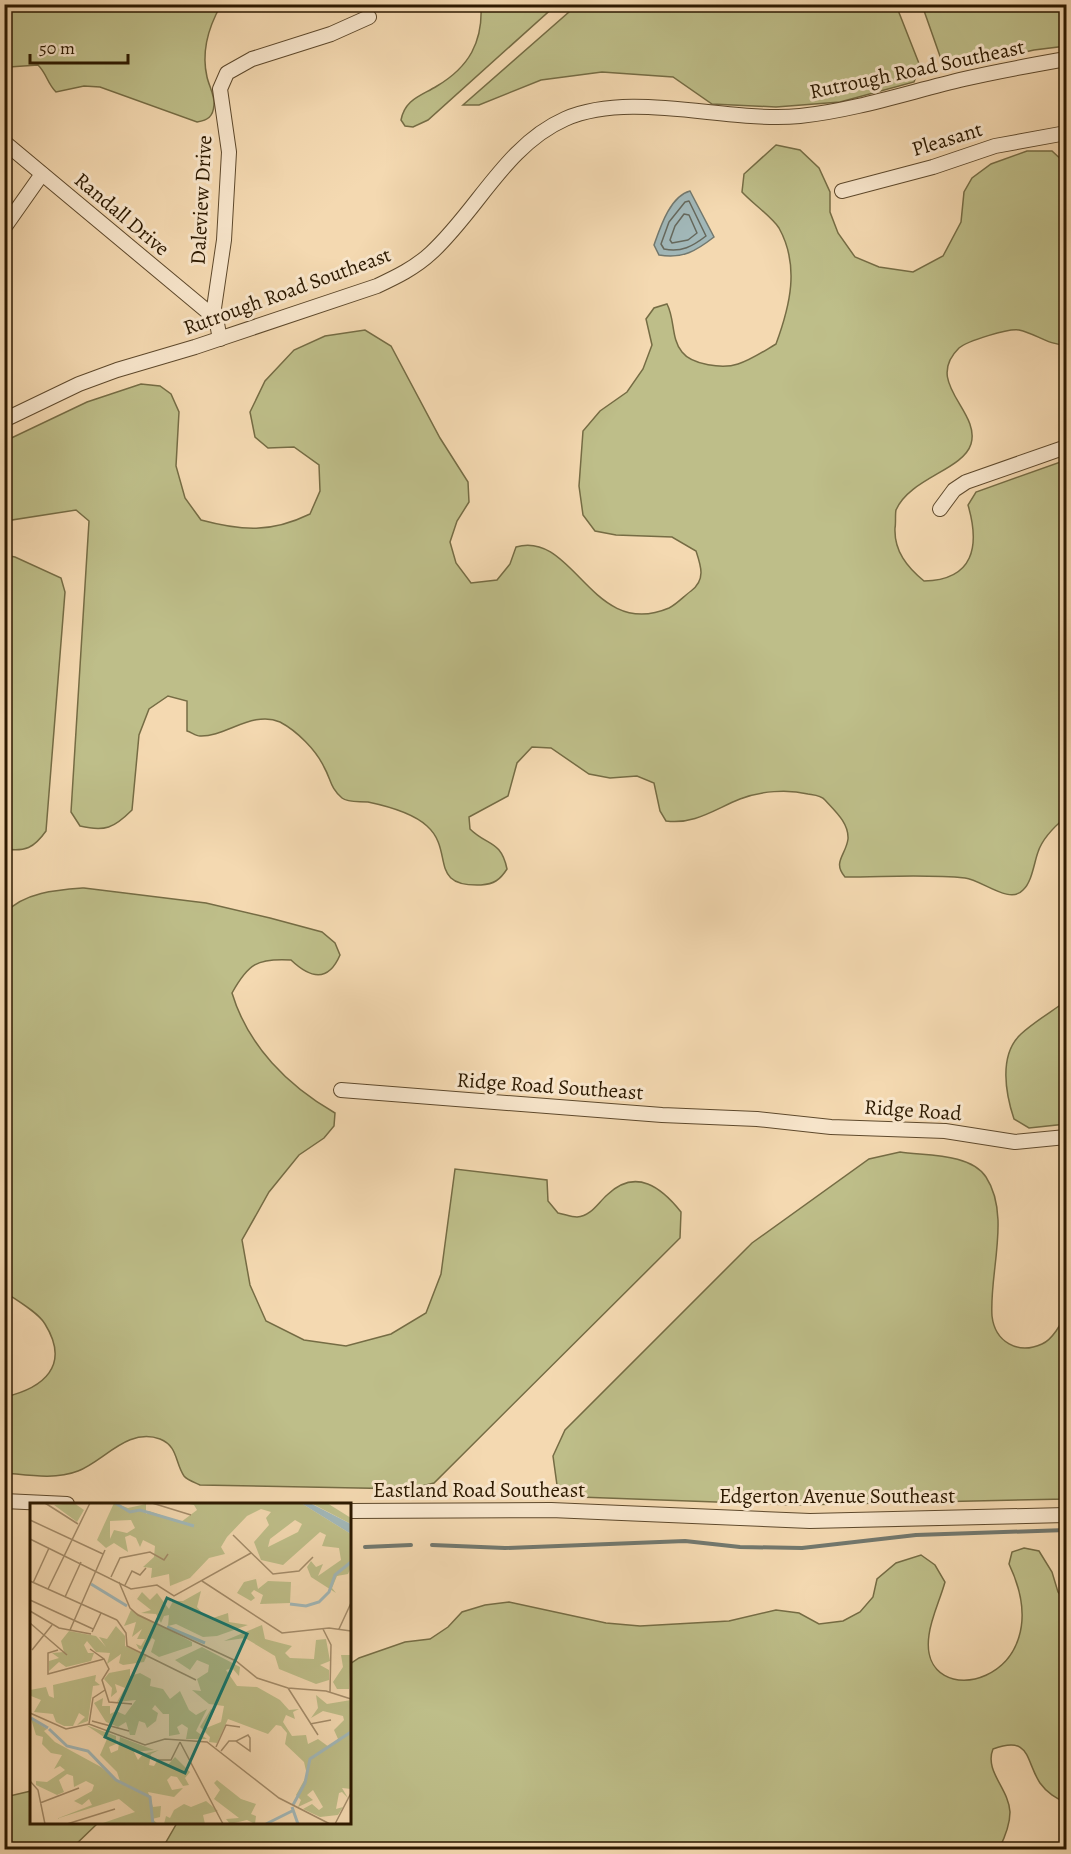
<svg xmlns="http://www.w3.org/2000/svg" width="1071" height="1854" viewBox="0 0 1071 1854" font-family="Alegreya,serif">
<rect width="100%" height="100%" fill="#f4d9b1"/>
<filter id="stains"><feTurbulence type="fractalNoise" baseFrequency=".00333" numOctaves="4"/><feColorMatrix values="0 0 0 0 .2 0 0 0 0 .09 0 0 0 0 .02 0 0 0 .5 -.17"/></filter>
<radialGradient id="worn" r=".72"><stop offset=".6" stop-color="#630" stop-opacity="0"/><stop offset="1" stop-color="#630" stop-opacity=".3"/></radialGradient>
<!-- green -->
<g fill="#bebe89" stroke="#756c44" stroke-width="1.5">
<path d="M5,4L221,5C209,26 201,51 207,77C209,86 215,96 214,105C213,117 208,120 197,122L100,87L84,86L56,92C47,83 47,74 38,65L9,67L5,64Z"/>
<path d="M481,5H556L428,120L413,127L405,126L401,120C405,99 421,96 437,86C469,67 483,42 481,5Z"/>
<path d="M577,5H896L920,66L914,82L840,102L776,107L712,104L673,77L602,72L541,80L479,105H463Z"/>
<path d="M922,5H1066V46L1034,50L954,68L941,59Z"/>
<path d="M776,145L800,150L819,168L830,192V212L838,233L855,257L879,267L913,272L943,256L961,222L964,192L972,178L991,164L1027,151H1052L1066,164V345C1048,345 1037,334 1019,330C1009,328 967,341 959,348C923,383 981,411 971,444C963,470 910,478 896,510C895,514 896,523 895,528C894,551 907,567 924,581C974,580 980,546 968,505L976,492L1066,460V817C1055,826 1043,837 1038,852C1034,863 1032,882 1023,890C1010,905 982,880 965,878C926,874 885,877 845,877C832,862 846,855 848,839C849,823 835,811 825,800C821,795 814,795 808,794C787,789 761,791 740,799C715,809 694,825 666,821L660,811L654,783L637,776L610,778L589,774L551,748L532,747L517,763L508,796L469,817L470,829C487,846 501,840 507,869C500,880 494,884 481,885C427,887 455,851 427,826C413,813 387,806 368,802C360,801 348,803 342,798C330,788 331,779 324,767C316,750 297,731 280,722C253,710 225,737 200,736C196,736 191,732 187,731V701L168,696L149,709L139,735L132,810C114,828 105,832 80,826L71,812L89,521L76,510L5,521V441L87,402L141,384L160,386L171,394L179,412L176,466L185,498L201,520C242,531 271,533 310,514L320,491L319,465L294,447L268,448L255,437L250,412L265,381L294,350L325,336L365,330L391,346L440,438L468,482L469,502L457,521L450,542L456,563L471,583L497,580L510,564L516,547C574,530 592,641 669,608C677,604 684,596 691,591C706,580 701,566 696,551L672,537L616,535L595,531L583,515L579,486L583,431L600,411L627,392L643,369L652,345L646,319L654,308L667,304C675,319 671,339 682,352C692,365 723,369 738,364C751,360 764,351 776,344C790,306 800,266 779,228C772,217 752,203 742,192L744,174Z"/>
<path d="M5,555L15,557L61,578L65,592L46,831C34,848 25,852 5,849Z"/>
<path d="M84,888L206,903L270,918L322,932L335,943L340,955C328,983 310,978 291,960C257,958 248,964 232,993C248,1046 288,1086 335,1113L334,1126L324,1138L299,1155L269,1192L242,1240L250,1285L266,1321L304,1340L346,1346L391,1334L426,1313L441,1274L455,1169L547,1180L548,1201L558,1213C564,1214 571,1217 577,1217C591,1216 598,1203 607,1195C636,1167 662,1188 681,1212L680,1238L434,1483L410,1489L200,1485C196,1483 187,1480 184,1476C175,1463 178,1446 160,1439C128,1427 104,1461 78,1471C55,1480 28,1475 5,1473V1397C43,1388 71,1366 45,1324C38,1312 16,1300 5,1292V913C25,892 57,890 84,888Z"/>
<path d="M1066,1001V1124L1029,1128L1014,1119C1006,1095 998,1055 1021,1034C1034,1022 1051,1012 1066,1001Z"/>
<path d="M900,1152C926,1156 970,1153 986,1177C1011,1215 989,1273 992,1316C995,1342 1018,1355 1042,1344C1052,1340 1062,1323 1066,1313V1499L796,1505L579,1497L557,1485L553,1456L565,1430L752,1243L869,1159Z"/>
<path d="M1024,1548L1039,1551L1052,1572L1058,1592L1066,1602V1803C1056,1798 1047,1793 1040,1783C1025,1760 1031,1735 993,1749C984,1771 1009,1789 1010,1812C1010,1824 1004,1839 999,1849H162L177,1823L350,1822V1664L359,1658L405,1642L430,1639L448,1627L462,1612L485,1605L509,1602L606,1623L640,1626L729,1621L776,1610L799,1613L819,1624L843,1621L860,1612L873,1597L877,1579L896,1563L921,1555L935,1565L945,1582C940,1600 931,1618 929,1635C917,1717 1066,1684 1009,1564L1012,1552Z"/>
<path d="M31,1791L32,1822L98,1823L71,1849H5V1797Z"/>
</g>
<!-- water -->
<path fill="#a1b7b8" stroke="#72786e" stroke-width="1.5" d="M690,191L714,237C696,251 683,259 659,255L654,245C660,228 670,196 690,191Z"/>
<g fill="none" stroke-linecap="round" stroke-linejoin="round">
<!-- shore -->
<g stroke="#66685c" stroke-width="1.5">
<path d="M689,201L706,236C693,246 681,253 664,249L661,244L669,222L685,202Z"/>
<path d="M684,214L689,215L697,233L688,240L672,243L670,240L675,226Z"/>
</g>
<!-- stream -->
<g stroke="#72786e" stroke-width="4">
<path d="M432,1545L505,1548L685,1541L740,1547L802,1548L916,1535L1066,1530"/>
<path d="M365,1547L411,1545"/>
</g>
<defs>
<g id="minor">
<path d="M4,142L214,317"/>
<path d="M842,191L933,167L995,146L1066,133"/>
<path d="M4,228L42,174"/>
<path d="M220,339L214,308L224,240L229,152L220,89L227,73L252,59L331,34L369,17"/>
<path d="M4,420L79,384L117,370L195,347L377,286C396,277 415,268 431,253C477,211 506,145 565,119C632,90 727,123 800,116C856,110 909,92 964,79C998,71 1032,65 1066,59"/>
<path d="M940,509L954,490L966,482L1066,447"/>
<path d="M341,1090L662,1115L757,1119L831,1127L945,1131L1015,1142L1066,1137"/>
<path d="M4,1501L67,1504"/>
<path d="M350,1511L551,1510L810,1521L1066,1515"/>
</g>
</defs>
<!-- minor casing -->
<use href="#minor" stroke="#5e492c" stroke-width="16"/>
<!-- minor -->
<use href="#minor" stroke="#f8e6cc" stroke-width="14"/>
</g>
<g text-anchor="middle" stroke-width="6" stroke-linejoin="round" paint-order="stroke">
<!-- street labels -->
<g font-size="21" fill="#2c1900" stroke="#f8e6cc">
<text transform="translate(917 69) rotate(-12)" y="7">Rutrough Road Southeast</text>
<text transform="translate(947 139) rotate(-17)" y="7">Pleasant</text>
<text transform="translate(201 200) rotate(-87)" y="7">Daleview Drive</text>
<text transform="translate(122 214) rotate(40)" y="7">Randall Drive</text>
<text transform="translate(287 291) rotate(-20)" y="7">Rutrough Road Southeast</text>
<text transform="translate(550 1086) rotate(4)" y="7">Ridge Road Southeast</text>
<text transform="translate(913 1110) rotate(4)" y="7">Ridge Road</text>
<text x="479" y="1497">Eastland Road Southeast</text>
<text x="837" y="1503">Edgerton Avenue Southeast</text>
</g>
</g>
<!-- overview -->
<g transform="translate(30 1503)">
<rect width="321" height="321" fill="#f4d9b1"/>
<path d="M44,0L54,7L47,19L24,2ZM84,0L98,5L116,1V11L119,8L151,19L167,7L164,2L154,0H271L321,31V64L318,71L307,73L302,85L306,90L281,74L277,64L281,58L286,64L293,61L288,73L311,57L309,45L292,43L296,32L290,29L253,62L231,57L224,39L239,22L236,15L241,9L231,6L217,13L197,34L191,44L195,51L179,55L160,75L140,83L139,71L121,75L122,65L113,64L124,54L125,43L113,37L110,44L106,35L100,32L95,34L98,49L84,40L76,45L67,37ZM101,17L105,25L97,30L84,27L80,36V18ZM265,17L272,21L268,29L238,44L240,36ZM281,0H297L321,15V21ZM226,76L228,86L238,78L261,79L260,100L230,101L233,92L224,87L221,90L225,95L221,98L207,90L214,79ZM171,88L167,104L172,110L183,115L198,110L199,119L218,122L187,133L173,134L146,121L138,123L139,112L134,113L131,120L126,111L111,110L121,107L107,96L112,89L120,97L127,90L139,106L143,98H153ZM101,107L162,139V143L129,154L121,149L125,137L122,135L115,147L109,146L106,141L111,143L115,136H107L112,126L102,134L106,119L94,123ZM232,122L235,136L262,143L255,150L260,155L284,156L286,137L296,136L300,158L290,162L299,167V177L286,181L249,166L245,153L215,135L194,138ZM86,123L95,133V143L117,152L114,159L93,162L89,160L91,151L77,161L80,150L66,149L57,138L54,142L58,150H64L61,158L36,164L29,159L19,168V158L29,155L22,150L34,149L31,138L39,128L66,133L76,144L69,134L77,136ZM172,144L210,164L209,173L202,165L196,167L207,183L227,184L250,197L259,207L269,206L263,209L265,216L256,212L253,219L262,233L276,232L278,241L288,236L299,244L308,236L304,227L314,217L313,213L293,208L281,215L288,205L286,192L297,201L321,197V286L312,285L318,295L312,289L309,290L306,306L313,304L308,312L290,314L273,306L282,301L289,307L293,304L283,287L277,292L283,297L268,304L271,297L266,292L277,272L274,259L255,241L257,230L251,223L246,222L238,231L198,216L187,240L179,239L180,234L170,224L181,206L184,208L176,225L191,219L194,203L179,201L162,187L171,188L167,176L178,169L179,162L167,157L160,167L145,157ZM311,152H321L319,186H307L303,179L313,164ZM100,166V173L110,170L121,176L120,183L133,186L140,196L150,188L159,207L166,212L177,206L166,228L177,236H156L158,225L152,221L147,224L150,231L139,233V211H133L125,202L122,206L128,210L126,218L117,225L115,220L109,218L105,232H100L96,219L88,224L76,219L64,200L73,195L72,203H80V211L86,208L95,212L106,197L87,199L95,185L85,181L87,189L81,194L82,185L74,176L79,170ZM66,172L65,178L70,182L63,183L58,218L47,222L55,214L49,210L43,223H34L26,219L23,211L4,209L11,197L1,193L0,187L16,184L19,193L24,195L23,182ZM1,216L17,226L14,228L25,239L71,264L91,281L87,269L70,252L77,236L56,222L86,233V241L79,244L81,250L88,247L90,234L124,247L104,249L108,257L113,251L129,247L121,251L119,262L124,263L127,258L137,263L145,254L160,269L155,275L159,282L153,283L147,274L141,273L137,277L142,287L153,285L144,294L118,289L123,304L131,303L130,314L122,316L128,321H70L105,309L89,296L26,316L62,302L59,296L52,302L44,298L62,288L64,282L56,278L44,284L43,273L37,271L29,277L34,289L27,292L6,282V278L17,279L35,267L30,263L24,266L32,252L21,250L12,241L13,234L6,232ZM187,277L211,296L226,301L221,311L226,313L225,321L217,317L200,321L196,316L209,315L184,296L190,287L184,280ZM176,298L188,308L173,312L175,321H134L136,313L140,315L144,307L154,301L161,304Z" fill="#bebe89" fill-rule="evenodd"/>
<path d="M271,0H280L315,18L321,21V31Z" fill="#a1b7b8"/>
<path fill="none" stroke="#a1b7b8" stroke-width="3" d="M85,0L100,9L110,7L164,23M61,81L97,103M260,101L276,103L289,99L299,89L305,72L321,59M137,124L175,140M1,215L18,225M19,226L37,243L58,248L86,277L120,294L123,321M263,302L275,280L280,256L321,229M262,304L268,321M236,321L264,307"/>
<path fill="none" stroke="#a48c6a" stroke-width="1.5" d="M15,0L48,21M122,0L161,12M0,17L73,51M203,32L243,71L269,68L283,54M0,36L101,86L127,82L144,93L221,50M81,74L90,55L120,49L134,57L138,51M0,78L87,117M172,78L252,130L299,125L321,128M89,79L100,105L108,112L206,158L227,175L258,185L296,188L321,196M3,80L19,45M95,82L102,68L110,72L116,65M18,86L60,0M35,94L51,59M0,97L63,126M0,108L29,125L61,131M87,117L96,130L97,143L166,177M0,120L37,152M293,126L301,142L300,189M309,126L321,100M40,127L75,47M62,129L71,110M60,146L74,156L79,166L72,177L79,199L102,201M2,147L22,122M28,147L18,150V171L74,156M258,185L288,232M0,210L36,226L59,221L115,242L135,236L177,239L249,295L300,321M62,218L99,228M59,221L63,195L75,187M280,221L301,217M218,232L220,235V248L206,238ZM150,239L193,321M186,244L196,222L210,224M191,248L199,238H206M128,257H141L150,239M0,278L8,287L15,321M10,300L49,285M37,321L85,306M305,321L321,290"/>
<path fill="#0f766e" fill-opacity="0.15" stroke="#0f766e" stroke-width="3" d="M137,95L217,131L155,270L75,234Z"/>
<rect width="321" height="321" fill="none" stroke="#2c1900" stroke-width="3"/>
</g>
<!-- margin -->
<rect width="1071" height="1854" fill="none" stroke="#f4d9b1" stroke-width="24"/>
<rect x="6" y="6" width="1059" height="1842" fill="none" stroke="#2c1900" stroke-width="3"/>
<rect x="12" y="12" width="1047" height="1830" fill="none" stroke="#2c1900" stroke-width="1.5"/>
<!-- scale -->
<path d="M30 54v9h98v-9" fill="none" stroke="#2c1900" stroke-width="3"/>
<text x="39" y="54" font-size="18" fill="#2c1900" stroke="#f8e6cc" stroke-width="4.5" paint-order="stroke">50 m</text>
<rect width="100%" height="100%" filter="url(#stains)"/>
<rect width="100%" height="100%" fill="url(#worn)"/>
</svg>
